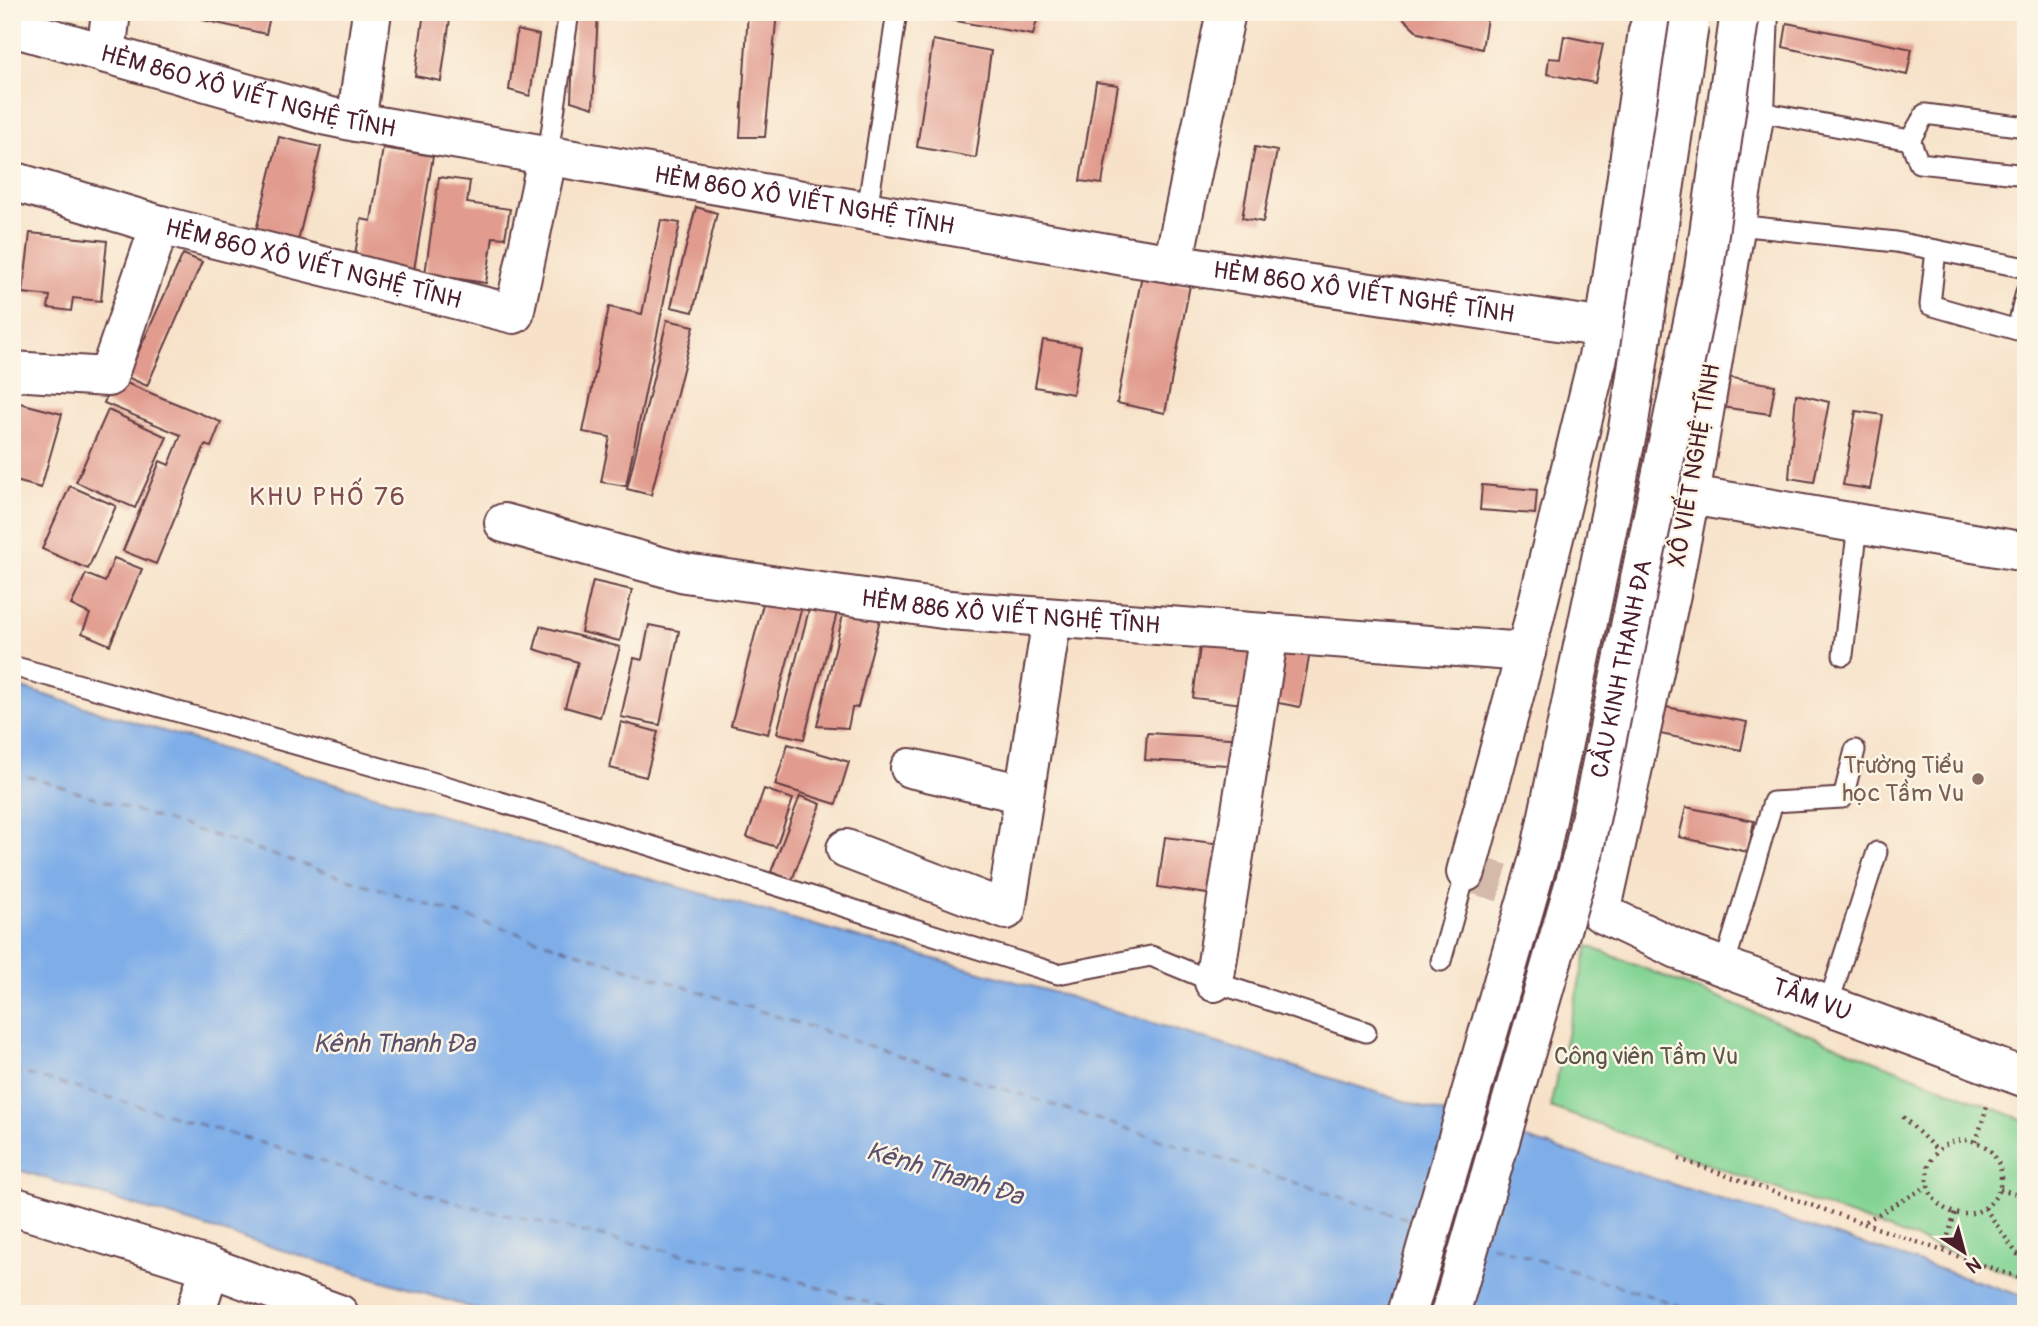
<svg xmlns="http://www.w3.org/2000/svg" width="2038" height="1326" viewBox="0 0 2038 1326" font-family="Pangolin,sans-serif">
<rect width="100%" height="100%" fill="#fcf5e5"/>
<filter id="ink" filterUnits="userSpaceOnUse"><feTurbulence type="fractalNoise" baseFrequency=".0143" numOctaves="2"/><feDisplacementMap in="SourceGraphic" scale="14" xChannelSelector="R" yChannelSelector="G"/><feConvolveMatrix kernelMatrix="1 2 1 2 8 2 1 2 1" color-interpolation-filters="sRGB"/></filter>
<filter id="wash" filterUnits="userSpaceOnUse"><feTurbulence type="fractalNoise" baseFrequency=".00686" numOctaves="4" result="noise"/><feDisplacementMap in="SourceGraphic" scale="28" xChannelSelector="R" yChannelSelector="G"/><feGaussianBlur stdDeviation="1.57" result="paint"/><feColorMatrix in="noise" values="0 0 0 0 0 0 0 0 0 0 0 0 0 0 0 0 0 1.4 0 .05"/><feComposite in="paint" operator="in"/></filter>
<g filter="url(#wash)">
<rect width="100%" height="100%" fill="#f7e2c9"/>
<!-- green -->
<path fill="#83d494" stroke="#667a60" stroke-width="2" d="M1588,946L2026,1121V1279L1550,1107Z"/>
<!-- water -->
<path fill="#7eade8" stroke="#64668a" stroke-width="2" d="M12,685L643,877L1063,995L1791,1221L2026,1297V1314H492L12,1168Z"/>
<g fill="none" stroke-linecap="round" stroke-linejoin="round">
<!-- ferry -->
<g stroke="#5c516d" stroke-width="2" stroke-dasharray="9 7" stroke-linecap="butt">
<path d="M12,771L1415,1221"/>
<path d="M12,1070L147,1108L464,1205L788,1278L905,1314"/>
<path d="M1491,1245L1706,1314"/>
</g>
</g>
<g id="blocks">
<!-- building -->
<g fill="#e19c8f">
<path d="M205,12H271L266,34L203,20Z"/>
<path d="M424,12H451L441,81L415,76Z"/>
<path d="M575,12H598L593,108L571,101Z"/>
<path d="M748,12H777L765,137H740Z"/>
<path d="M935,12H1039L1033,35L934,17Z"/>
<path d="M1397,12H1488L1482,49L1419,33Z"/>
<path d="M1787,23L1912,49L1907,75L1783,47Z"/>
<path d="M517,30L539,35L530,96L509,90Z"/>
<path d="M1564,36L1603,44L1595,83L1547,74L1549,58L1560,59Z"/>
<path d="M933,40L991,51L976,158L917,147Z"/>
<path d="M1096,82L1118,85L1102,184L1080,181Z"/>
<path d="M279,137L321,147L295,253L253,243Z"/>
<path d="M1255,147L1277,151L1263,222L1242,218Z"/>
<path d="M383,148L433,156L412,282L352,272L361,219L371,221Z"/>
<path d="M439,177L470,181L467,203L510,209L505,238L493,237L486,283L425,274Z"/>
<path d="M696,207L717,213L693,312L671,307Z"/>
<path d="M661,220L680,223L626,486L601,482L610,437L583,432L609,307L642,314Z"/>
<path d="M30,233L107,241L101,301L73,298L71,311L48,308L50,296L23,293Z"/>
<path d="M183,254L202,262L147,386L127,377Z"/>
<path d="M1142,275L1190,285L1165,413L1117,403Z"/>
<path d="M667,320L694,326L651,495L627,489Z"/>
<path d="M1043,340L1081,346L1073,394L1035,387Z"/>
<path d="M1726,377L1775,385L1770,414L1721,407Z"/>
<path d="M114,378L221,422L211,447L205,445L156,564L123,551L160,461L169,465L181,435L104,403Z"/>
<path d="M1796,394L1829,402L1814,482L1789,478Z"/>
<path d="M12,401L62,414L41,488L12,480Z"/>
<path d="M108,410L167,437L135,508L76,482Z"/>
<path d="M1856,411L1883,415L1870,489L1843,485Z"/>
<path d="M1482,485L1537,490L1535,514L1480,510Z"/>
<path d="M70,486L116,506L88,569L42,549Z"/>
<path d="M114,558L142,569L110,645L82,633L90,614L71,605L86,574L105,582Z"/>
<path d="M593,581L632,590L620,641L581,632Z"/>
<path d="M767,589L804,599L768,734L731,725Z"/>
<path d="M811,602L838,609L804,739L777,733Z"/>
<path d="M845,606L882,611L858,707L852,708L848,728L817,726Z"/>
<path d="M649,625L679,631L660,725L621,717L634,658L642,660Z"/>
<path d="M540,626L620,647L600,717L565,707L578,662L534,649Z"/>
<path d="M1202,632L1261,640L1251,705L1193,698Z"/>
<path d="M1281,635L1312,641L1300,707L1268,701Z"/>
<path d="M1655,705L1747,722L1741,750L1650,732Z"/>
<path d="M621,722L658,732L646,777L610,768Z"/>
<path d="M1147,733L1246,739L1244,766L1145,760Z"/>
<path d="M788,744L849,762L836,804L775,785Z"/>
<path d="M764,789L793,799L776,847L747,837Z"/>
<path d="M800,796L821,804L792,880L771,872Z"/>
<path d="M1686,807L1754,821L1748,852L1679,837Z"/>
<path d="M1165,837L1230,845L1222,896L1158,887Z"/>
</g>
</g>
</g>
<g filter="url(#ink)">
<use href="#blocks" fill-opacity="0" stroke="#643c43" stroke-width="2"/>
<g fill="none" stroke-linecap="round" stroke-linejoin="round">
<!-- tertiary-tunnel -->
<path stroke="#d4bba9" stroke-width="38" stroke-dasharray="38 19" stroke-linecap="butt" d="M1466,872L1601,913"/>
<defs>
<g id="service">
<path d="M1755,111L1910,140L1925,114L2026,127"/>
<path d="M1910,140L1919,163L2026,175"/>
<path d="M548,154L569,12"/>
<path d="M867,211L897,12"/>
<path d="M1737,225L1896,242L2026,268"/>
<path d="M1936,250L1930,305L2017,330L2026,292"/>
<path d="M1843,655L1858,524"/>
<path d="M12,666L428,781L648,845L1058,974L1151,956L1214,982L1366,1032"/>
<path d="M1441,961L1466,872"/>
<path d="M1724,967L1773,802L1843,798L1855,750"/>
<path d="M1828,1005L1877,852"/>
</g>
<g id="minor">
<path d="M106,54L111,12"/>
<path d="M356,122L372,12"/>
<path d="M12,181L160,225"/>
<path d="M1173,264L1226,12"/>
<path id="s1" d="M12,371L108,377L160,225L514,314L548,154"/>
<path d="M1690,495L2026,552"/>
<path id="s2" d="M504,523L685,573L950,610L1526,652"/>
<path d="M910,768L1024,794"/>
<path d="M846,849L1006,910L1052,618"/>
<path d="M1214,982L1269,633"/>
<path d="M12,1206L210,1267L339,1314"/>
<path d="M195,1314L210,1267"/>
</g>
<g id="tertiary">
<path id="s3" d="M1759,12L1755,111L1690,495L1671,594L1601,913L1686,953L2026,1078"/>
<path id="s4" d="M12,27L327,116L356,122L1124,256L1605,328"/>
<path d="M1466,872L1526,652L1605,328L1648,31L1655,12"/>
</g>
</defs>
<!-- service casing -->
<use href="#service" stroke="#643c43" stroke-width="23"/>
<!-- minor casing -->
<use href="#minor" stroke="#643c43" stroke-width="42"/>
<!-- tertiary casing -->
<use href="#tertiary" stroke="#643c43" stroke-width="42"/>
<!-- path -->
<g stroke="#643c43" stroke-width="4.5" stroke-dasharray="2 5" stroke-linecap="butt">
<path d="M1903,1117L1938,1151"/>
<circle cx="1964" cy="1177" r="37"/>
<path d="M1976,1142L1988,1103"/>
<path d="M1679,1159L2026,1280"/>
<path d="M2000,1189L2026,1197"/>
<path d="M1985,1208L2017,1254L2026,1256"/>
<path d="M1866,1221L1928,1186"/>
<path d="M1944,1249L1955,1213"/>
</g>
<!-- service -->
<use href="#service" stroke="#fff" stroke-width="19"/>
<!-- minor -->
<use href="#minor" stroke="#fff" stroke-width="38"/>
<!-- tertiary -->
<use href="#tertiary" stroke="#fff" stroke-width="38"/>
<defs>
<g id="secondary-bridge">
<path d="M1407,1314L1540,854L1628,429L1689,25"/>
<path id="s5" d="M1450,1314L1583,854L1704,269L1740,12"/>
</g>
</defs>
<!-- secondary-bridge casing -->
<use href="#secondary-bridge" stroke="#643c43" stroke-width="42" stroke-linecap="butt"/>
<!-- secondary-bridge -->
<use href="#secondary-bridge" stroke="#fff" stroke-width="38"/>
</g>
</g>
<!-- markers -->
<circle fill="#8d6e63" stroke="#fcf5e5" stroke-width="2.5" cx="1978" cy="779" r="7"/>
<g text-anchor="middle" stroke-width="5" stroke-linejoin="round" paint-order="stroke">
<!-- street labels -->
<g font-size="24" fill="#4a1f2b" stroke="#fcf5e5">
<text dy="8" stroke="none"><textPath href="#s4" startOffset="245">HẺM 860 XÔ VIẾT NGHỆ TĨNH</textPath></text>
<text dy="8" stroke="none"><textPath href="#s4" startOffset="812">HẺM 860 XÔ VIẾT NGHỆ TĨNH</textPath></text>
<text dy="8" stroke="none"><textPath href="#s1" startOffset="415">HẺM 860 XÔ VIẾT NGHỆ TĨNH</textPath></text>
<text dy="8" stroke="none"><textPath href="#s4" startOffset="1379">HẺM 860 XÔ VIẾT NGHỆ TĨNH</textPath></text>
<text transform="translate(1694 465) rotate(-80)" y="8">XÔ VIẾT NGHỆ TĨNH</text>
<text dy="8" stroke="none"><textPath href="#s2" startOffset="516">HẺM 886 XÔ VIẾT NGHỆ TĨNH</textPath></text>
<text dy="8" stroke="none"><textPath href="#s5" startOffset="668">CẦU KINH THANH ĐA</textPath></text>
<text dy="8" stroke="none"><textPath href="#s3" startOffset="1144">TẦM VU</textPath></text>
</g>
<!-- education labels -->
<g font-size="24" fill="#785e54" stroke="#fcf5e5" text-anchor="end">
<text x="1964" y="773">Trường Tiểu<tspan x="1964" dy="28">học Tầm Vu</tspan></text>
</g>
<!-- park labels -->
<g font-size="24" fill="#5b554a" stroke="#fcf5e5">
<text x="1646" y="1064">Công viên Tầm Vu</text>
</g>
<!-- neighbourhood labels -->
<g font-size="26" letter-spacing="2" fill="#7f4b4e" stroke="#fcf5e5">
<text x="328" y="505">KHU PHỐ 76</text>
</g>
<!-- water labels -->
<g font-size="26" font-style="italic" fill="#5c516d" stroke="#fcf5e5">
<text x="394" y="1052">Kênh Thanh Đa</text>
<text transform="translate(945 1173) rotate(17)" y="9">Kênh Thanh Đa</text>
</g>
</g>
<!-- margin -->
<rect width="2038" height="1326" fill="none" stroke="#fcf5e5" stroke-width="42"/>
<!-- north arrow -->
<g transform="translate(1964 1252) rotate(144)" stroke="#fcf5e5" stroke-width="5" paint-order="stroke">
<path d="M0-5L12 26L0 18L-12 26Z" fill="#4a1f2b"/>
<text y="-10" font-size="19" font-weight="bold" text-anchor="middle" fill="#4a1f2b">N</text>
</g>
</svg>
